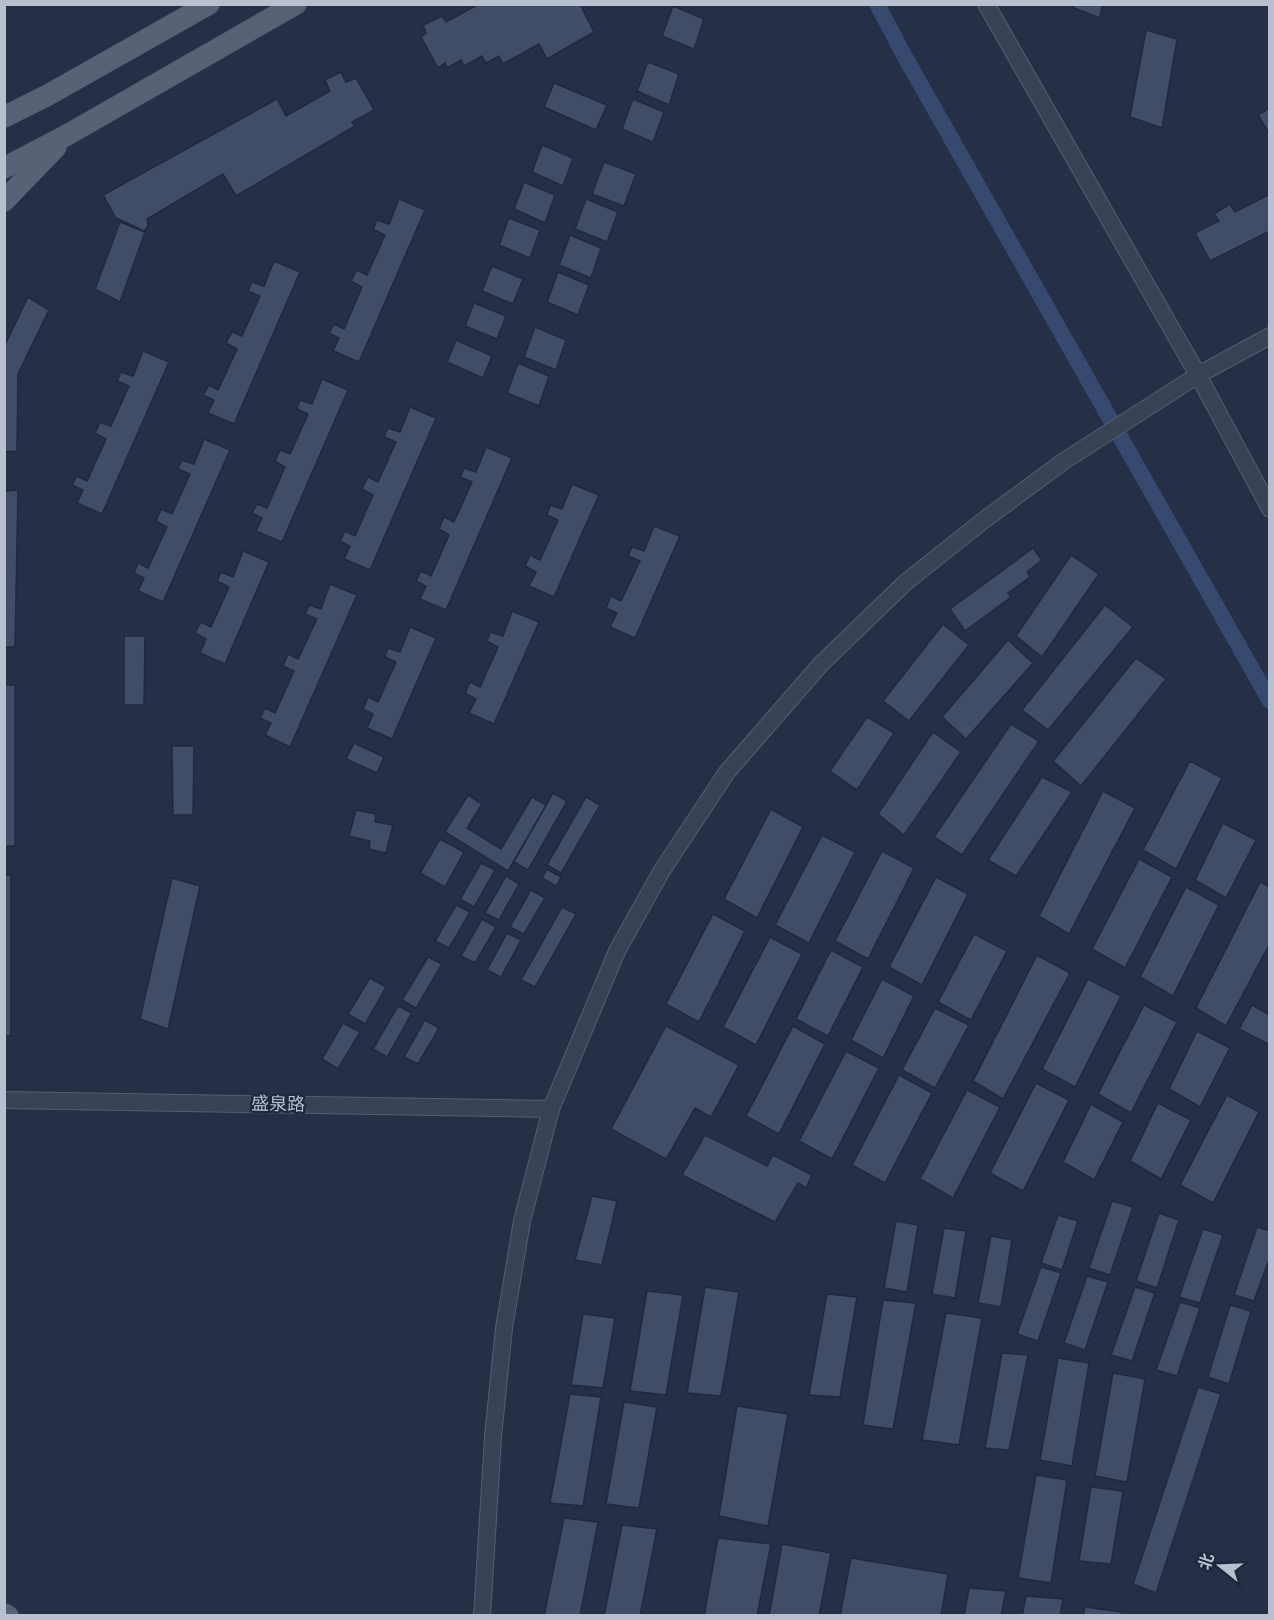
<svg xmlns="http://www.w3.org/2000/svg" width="1274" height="1620" viewBox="0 0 1274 1620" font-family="'Varela Round','Noto Sans SC',sans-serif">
<rect width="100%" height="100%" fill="#253047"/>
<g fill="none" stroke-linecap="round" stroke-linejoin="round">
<!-- canal -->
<path stroke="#37496f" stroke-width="16" d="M877,4L905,57L1270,701"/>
</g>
<!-- building -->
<g fill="#414d67" stroke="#202a3e" stroke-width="1.5">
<path d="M479,4H580L594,32L547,59L539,44L503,64L499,56L486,63L482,56L464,66L461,60L447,68L445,63L438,68L421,37L426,33L423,25L442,16L446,22Z"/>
<path d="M1075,4H1102L1100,18L1074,8Z"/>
<path d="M673,6L704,19L694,49L662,36Z"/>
<path d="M1146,30L1177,39L1162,128L1130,117Z"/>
<path d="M648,62L679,74L669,105L637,91Z"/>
<path d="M341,72L346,82L356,78L374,110L352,122L355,126L236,196L223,174L147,219L148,226L144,231L116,218L103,195L277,99L286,116L330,91L325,80Z"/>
<path d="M554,83L607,105L596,130L544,107Z"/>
<path d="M633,99L664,112L653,142L622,129Z"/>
<path d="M1270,108V135L1258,115Z"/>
<path d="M542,145L573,158L563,186L532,172Z"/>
<path d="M604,162L636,174L624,206L592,194Z"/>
<path d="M524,182L555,195L545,223L514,209Z"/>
<path d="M1270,194V231L1210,261L1195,233L1219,221L1214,214L1230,204L1235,212Z"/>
<path d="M399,199L425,210L359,362L333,351L339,338L329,333L334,324L344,329L362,287L351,281L357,270L367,275L385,235L373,229L377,220L389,224Z"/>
<path d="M586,199L618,212L607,242L575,229Z"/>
<path d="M509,218L540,230L530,258L499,245Z"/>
<path d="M120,222L145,232L120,302L95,289Z"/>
<path d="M570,235L601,248L591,278L559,265Z"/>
<path d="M274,261L300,272L234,424L208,413L214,400L203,395L209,385L218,390L237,349L226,343L232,332L242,336L260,296L248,291L252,282L264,286Z"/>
<path d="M492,266L523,279L513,304L482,291Z"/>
<path d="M558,272L589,285L578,315L547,302Z"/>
<path d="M28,297L49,310L18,374L17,451L4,452V347Z"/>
<path d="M474,303L506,316L497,339L465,326Z"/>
<path d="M535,327L566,340L556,370L524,357Z"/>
<path d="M456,340L492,356L483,378L447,362Z"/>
<path d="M143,351L169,362L102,514L77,503L83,490L72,485L77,476L87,481L106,439L95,433L100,422L111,426L129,386L117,381L121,372L133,376Z"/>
<path d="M518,363L549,376L539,406L507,393Z"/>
<path d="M322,379L348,390L282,542L256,531L262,518L252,513L257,504L267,508L285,467L275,461L280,450L290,454L308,414L297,409L300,400L312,404Z"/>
<path d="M410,407L436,418L370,570L344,559L350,546L340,541L345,531L355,536L373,495L362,489L368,477L378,482L396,442L384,437L388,428L400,432Z"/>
<path d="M204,439L230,450L163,602L138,591L144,578L134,573L138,563L148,568L167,527L156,521L161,509L172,514L190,474L178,469L182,460L194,464Z"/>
<path d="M486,447L512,458L446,610L420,599L426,586L416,581L421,571L431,576L449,535L439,529L444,517L454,522L472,482L460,477L464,468L476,472Z"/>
<path d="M572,484L599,495L554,597L529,586L536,572L525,566L530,555L540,560L558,520L547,515L550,505L562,509Z"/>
<path d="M18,490L15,647H4V491Z"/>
<path d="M654,526L680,536L635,638L610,627L617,613L606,608L611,596L621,601L640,561L628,556L632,547L644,551Z"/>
<path d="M1033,548L1042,560L1027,572L1030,577L1008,593L1011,597L965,631L950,609Z"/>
<path d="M243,551L269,562L225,664L200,653L206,639L195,633L201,622L211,627L229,587L217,581L221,572L233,577Z"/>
<path d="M1071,555L1099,574L1042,657L1016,636Z"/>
<path d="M330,584L357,595L290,747L265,735L271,723L260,718L265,708L275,713L294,671L283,666L288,654L298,659L317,619L305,614L309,605L321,609Z"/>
<path d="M1105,605L1133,627L1048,730L1022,710Z"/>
<path d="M512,611L539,622L494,724L469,713L476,699L465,693L470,682L480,687L498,647L487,641L490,632L503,636Z"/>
<path d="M943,624L969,645L909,721L883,701Z"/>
<path d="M410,627L436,638L392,739L367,728L373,714L363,709L368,697L378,702L396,662L385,657L388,648L400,652Z"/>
<path d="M124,636H145L144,705H124Z"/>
<path d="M1008,640L1033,663L966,739L942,717Z"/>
<path d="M1136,658L1166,679L1081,786L1053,761Z"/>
<rect x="4" y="685" width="11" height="161"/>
<path d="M867,717L894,733L857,790L830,771Z"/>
<path d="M1011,724L1039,741L962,855L934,837Z"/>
<path d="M933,732L961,752L904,835L878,814Z"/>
<path d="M354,743L384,757L377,773L346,759Z"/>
<path d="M172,746H194L193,815H173Z"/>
<path d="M1190,761L1222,778L1176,869L1143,850Z"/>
<path d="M1042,777L1072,792L1016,876L988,860Z"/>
<path d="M1103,791L1135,808L1069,934L1039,916Z"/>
<path d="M553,793L567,801L528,870L514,862Z"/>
<path d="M468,795L482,804L467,828L501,849L532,797L546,805L508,871L445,832Z"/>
<path d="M586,797L600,805L561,873L547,865Z"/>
<path d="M771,809L803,827L757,918L724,899Z"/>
<path d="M356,810L376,814L375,822L393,825L386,853L369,849L370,841L349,836Z"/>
<path d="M1223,823L1256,840L1226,898L1195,880Z"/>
<path d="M822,835L855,852L809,943L775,925Z"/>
<path d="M440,839L464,852L445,887L420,873Z"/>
<path d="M882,851L914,868L868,959L835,941Z"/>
<path d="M1139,859L1172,877L1125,968L1092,949Z"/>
<path d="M481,863L495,870L474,907L460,899Z"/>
<path d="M547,869L561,877L556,886L542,878Z"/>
<rect x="4" y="875" width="7" height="161"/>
<path d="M506,876L519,884L499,920L485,913Z"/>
<path d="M936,877L968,894L922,985L889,967Z"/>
<path d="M172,878L200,886L168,1029L140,1019Z"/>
<path d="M1260,882L1270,887V943L1226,1026L1196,1008Z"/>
<path d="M1186,887L1219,905L1173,996L1140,977Z"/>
<path d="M531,890L545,898L524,934L510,927Z"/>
<path d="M456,905L470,912L449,948L435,941Z"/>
<path d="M562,907L576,914L535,987L521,980Z"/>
<path d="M713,914L745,931L699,1022L666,1004Z"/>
<path d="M482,919L496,927L475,963L461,956Z"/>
<path d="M507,933L521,940L501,977L487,970Z"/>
<path d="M974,934L1007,951L971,1020L938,1002Z"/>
<path d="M770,937L802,954L756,1045L723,1027Z"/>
<path d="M831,950L863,967L828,1036L796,1019Z"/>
<path d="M1037,955L1070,973L1003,1099L973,1081Z"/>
<path d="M428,957L442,964L416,1008L402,1000Z"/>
<path d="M370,978L386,987L365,1024L348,1014Z"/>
<path d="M882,979L914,996L883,1058L851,1040Z"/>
<path d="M1088,979L1121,996L1075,1087L1042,1069Z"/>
<path d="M1144,1005L1177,1022L1131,1113L1098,1094Z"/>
<path d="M1252,1005L1270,1015V1045L1239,1029Z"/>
<path d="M398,1006L412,1013L387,1057L373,1049Z"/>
<path d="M935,1008L969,1025L935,1088L902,1070Z"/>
<path d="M425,1020L439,1028L418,1064L404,1057Z"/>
<path d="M343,1023L360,1032L338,1069L322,1059Z"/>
<path d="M666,1026L739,1065L711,1117L695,1108L666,1159L611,1129Z"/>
<path d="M793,1026L825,1044L779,1134L746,1116Z"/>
<path d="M1197,1031L1230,1048L1200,1107L1169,1089Z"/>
<path d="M846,1051L879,1068L832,1159L799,1141Z"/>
<path d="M899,1075L932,1093L885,1183L852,1165Z"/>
<path d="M1036,1083L1069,1100L1023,1191L990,1173Z"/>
<path d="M967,1090L1000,1107L953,1198L920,1179Z"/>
<path d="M1227,1095L1259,1112L1213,1203L1180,1185Z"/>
<path d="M1158,1103L1191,1120L1161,1179L1130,1161Z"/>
<path d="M1091,1104L1123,1122L1094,1180L1063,1162Z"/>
<path d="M705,1135L767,1166L773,1155L812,1175L806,1188L798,1183L775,1222L682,1175Z"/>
<path d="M592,1196L617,1201L602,1265L575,1260Z"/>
<path d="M1112,1201L1133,1207L1110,1275L1089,1268Z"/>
<path d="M1159,1213L1179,1220L1157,1288L1136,1281Z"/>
<path d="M1058,1215L1078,1221L1062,1270L1041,1263Z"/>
<path d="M896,1221L918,1225L907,1292L884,1288Z"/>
<path d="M1257,1227L1270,1231V1257L1254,1301L1234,1295Z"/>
<path d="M944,1228L966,1231L955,1298L932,1294Z"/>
<path d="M1203,1229L1223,1235L1200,1303L1179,1297Z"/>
<path d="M991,1236L1012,1240L1001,1307L978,1303Z"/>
<path d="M1041,1267L1061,1273L1038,1341L1017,1334Z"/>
<path d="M1087,1276L1108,1282L1085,1350L1064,1343Z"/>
<path d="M705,1287L739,1292L721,1396L687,1393Z"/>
<path d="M1135,1287L1155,1293L1132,1361L1111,1355Z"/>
<path d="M647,1291L683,1295L666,1395L630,1391Z"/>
<path d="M827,1294L857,1297L840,1397L809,1395Z"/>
<path d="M883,1300L916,1303L893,1429L863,1425Z"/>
<path d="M1180,1302L1200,1308L1177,1376L1156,1370Z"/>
<path d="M1230,1305L1251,1311L1229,1384L1208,1377Z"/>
<path d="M946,1313L982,1318L959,1445L922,1440Z"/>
<path d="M583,1314L615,1318L603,1388L571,1385Z"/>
<path d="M1002,1353L1028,1355L1009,1450L985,1448Z"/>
<path d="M1058,1358L1089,1363L1072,1466L1040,1460Z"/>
<path d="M1113,1373L1145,1379L1127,1482L1095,1476Z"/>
<path d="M1198,1387L1221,1394L1156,1593L1133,1584Z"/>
<path d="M570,1394L601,1397L583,1506L550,1503Z"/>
<path d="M624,1402L657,1407L639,1508L606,1504Z"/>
<path d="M737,1406L788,1414L768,1526L719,1516Z"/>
<path d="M1036,1475L1067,1480L1051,1583L1018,1578Z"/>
<path d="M1091,1487L1123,1491L1111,1564L1079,1561Z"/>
<path d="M564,1518L598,1522L580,1616H544Z"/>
<path d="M622,1525L657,1529L640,1616H604Z"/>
<path d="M718,1538L771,1544L757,1616H704Z"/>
<path d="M782,1544L831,1553L819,1616H769Z"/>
<path d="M851,1558L948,1574L941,1616H840Z"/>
<path d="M969,1588L1006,1591L1001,1616H964Z"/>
<path d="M1026,1596L1063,1599L1060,1616H1022Z"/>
<path d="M1085,1607L1122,1612L1121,1616H1083Z"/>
</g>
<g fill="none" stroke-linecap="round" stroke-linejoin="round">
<defs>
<g id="minor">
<path d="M986,4L1198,375L1270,509"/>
<path d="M4,1100L551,1109"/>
<path d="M482,1616L493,1437L504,1328L522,1221L551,1109L617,951L661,872L727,772L821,664L906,582L984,520L1064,461L1198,375L1270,336"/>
</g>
<g id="major">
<path d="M4,117L48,95L209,4"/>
<path d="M4,168L67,135L296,4"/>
<path d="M4,201L56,147"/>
<path d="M4,1614L8,1616"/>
</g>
</defs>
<!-- minor casing -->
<use href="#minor" stroke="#555e71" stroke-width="18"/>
<!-- major casing -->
<use href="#major" stroke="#434c5f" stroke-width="22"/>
<!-- minor -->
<use href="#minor" stroke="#3a4356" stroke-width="16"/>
<!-- major -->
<use href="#major" stroke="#586276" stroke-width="21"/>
</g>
<g text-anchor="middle" stroke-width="4.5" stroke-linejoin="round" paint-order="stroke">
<!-- street labels -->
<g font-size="18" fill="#b8bfcf" stroke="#1e283c">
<text transform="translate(278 1104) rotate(1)" y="6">盛泉路</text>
</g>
</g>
<!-- border -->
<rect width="1274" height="1620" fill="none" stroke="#b8bfcf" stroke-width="12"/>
<!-- north arrow -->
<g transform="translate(1220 1566) rotate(288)" stroke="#1e283c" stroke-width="4.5" paint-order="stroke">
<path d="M0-4.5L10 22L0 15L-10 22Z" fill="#b8bfcf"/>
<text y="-9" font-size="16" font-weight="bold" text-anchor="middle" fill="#b8bfcf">北</text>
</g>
</svg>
